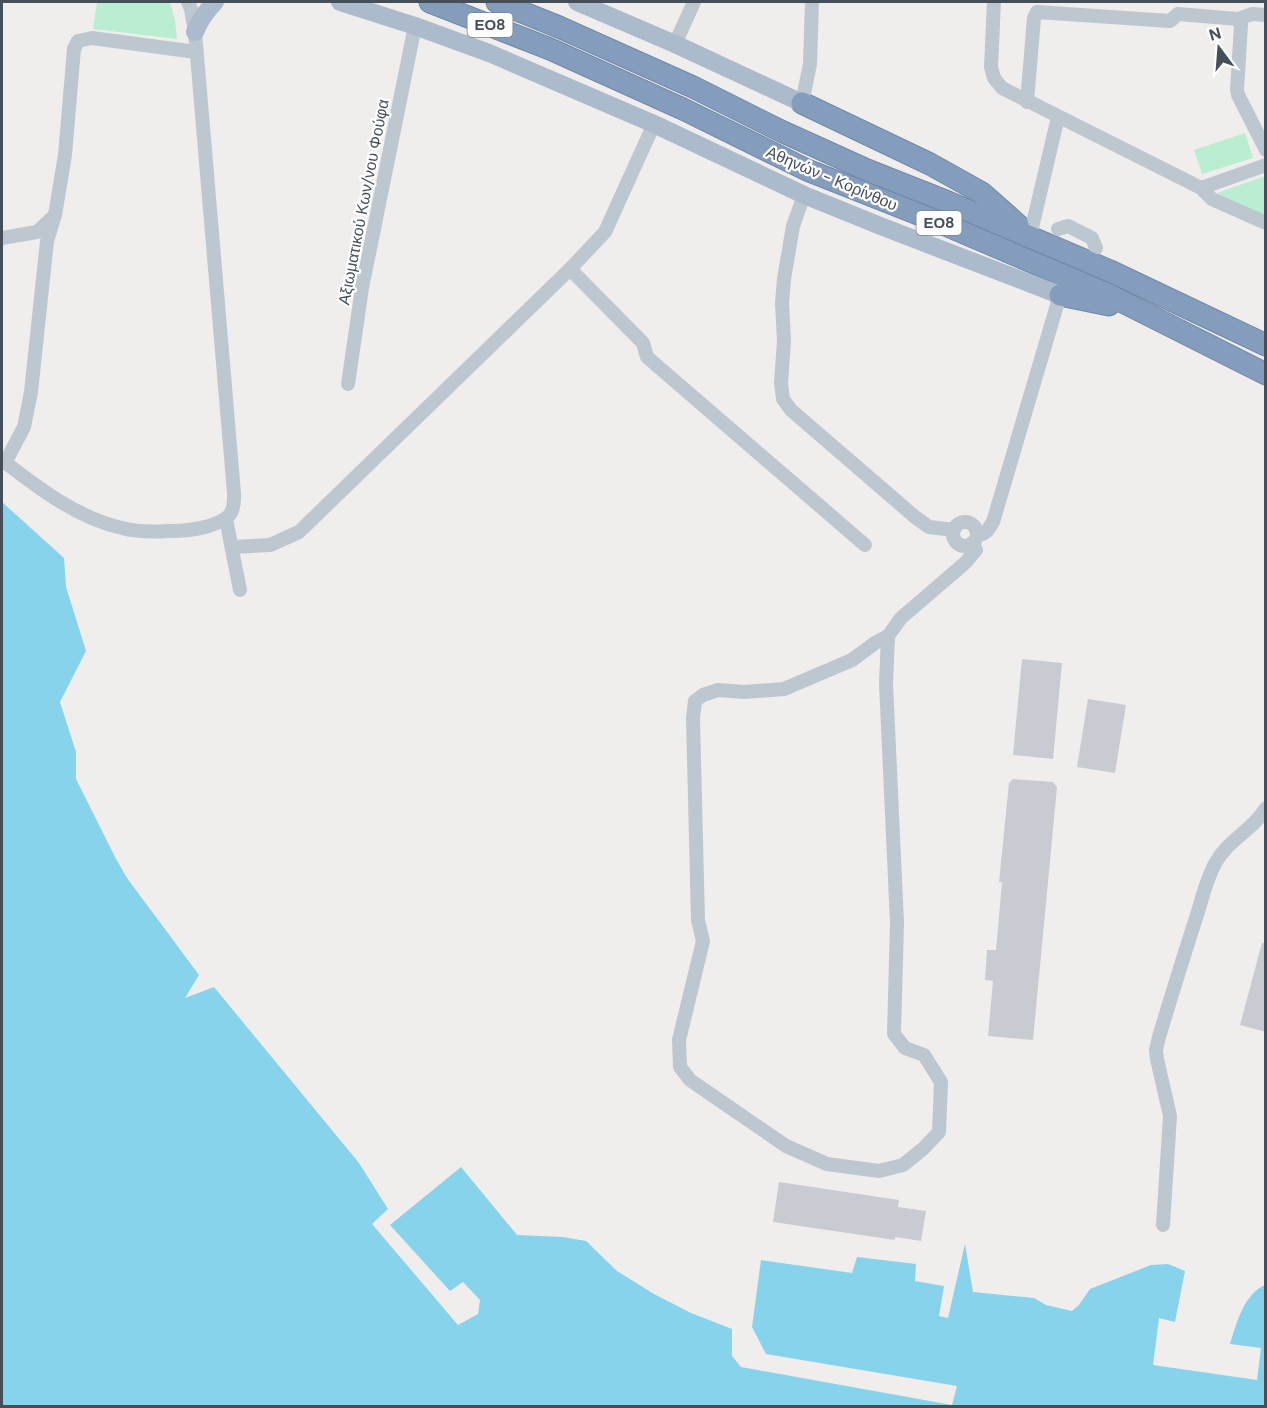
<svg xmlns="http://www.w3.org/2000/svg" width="1267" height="1408" viewBox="0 0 1267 1408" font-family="'DM Sans',sans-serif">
<rect width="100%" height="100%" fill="#f0eded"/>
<!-- green -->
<g fill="#baeed0">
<path d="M97,2H170L175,20L177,39L93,29Z"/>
<path d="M1245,133L1253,158L1202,174L1194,150Z"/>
<path d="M1265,176V216L1217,193Z"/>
</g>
<!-- water -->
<path fill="#87d3eb" d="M2,502L64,558L66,587L86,651L60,702L76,752V779L115,857L127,878L199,975L185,998L214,987L359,1163L388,1209L372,1224L458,1325L478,1314L480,1300L463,1282L450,1291L390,1225L461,1167L517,1235L563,1237L586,1241L617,1271L654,1294L691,1313L732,1329V1356L741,1367L952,1405L957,1386L766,1354L752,1327L761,1260L852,1273L857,1257L916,1264L915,1281L944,1286L939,1316L948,1318L965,1244L973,1292L1034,1298L1046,1305L1072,1311L1079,1305L1090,1289L1151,1265L1168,1264L1185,1271L1175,1322L1159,1318L1153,1365L1257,1380L1261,1348L1230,1344C1237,1323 1243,1295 1265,1285V1406H2Z"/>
<!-- building -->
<g fill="#c9cbd3">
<path d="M1022,659L1062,663L1053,759L1013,755Z"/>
<path d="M1088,699L1126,705L1115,773L1077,767Z"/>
<path d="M1013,779L1053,782L1057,787L1033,1040L988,1036L993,981L985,980L987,950H996L1002,882H999L1009,783Z"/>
<path d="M1262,943H1266V1032L1240,1025Z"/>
<path d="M779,1182L899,1200L898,1207L926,1211L921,1241L895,1237V1240L773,1222Z"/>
</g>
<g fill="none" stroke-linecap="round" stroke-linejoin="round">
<defs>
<g id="highway">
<path d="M430,2L550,49L683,109L807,170L936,221L1107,294L1266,374"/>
<path d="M497,2L559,27L693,87L781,131L867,170L948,202L1110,271L1266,345"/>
<path d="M802,103L930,164L982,193L1018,225"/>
<path d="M1060,295L1109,305"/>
</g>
</defs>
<!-- highway casing -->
<use href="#highway" stroke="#6f88a8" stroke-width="23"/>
<!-- minor -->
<g stroke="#bdc7cf" stroke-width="14">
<path d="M994,2L991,67L994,78L1002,88L1201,188L1212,199L1266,223"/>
<path d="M1178,14L1238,19L1252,14L1266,15"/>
<path d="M1238,19L1241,25L1237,90L1238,95L1266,150"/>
<path d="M675,44L694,2"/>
<path d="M1027,102L1034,18L1037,12L1170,21L1178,14"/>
<path d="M802,103L810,64L812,2"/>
<path d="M1201,188L1266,165"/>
<path d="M804,195L793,226L784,279L782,303L784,341L781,383L783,399L791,410L915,517L929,527L954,530"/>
<path d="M1058,229L1068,226L1092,238L1096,248"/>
<path d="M1030,236L1058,117"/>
<path d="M2,238L37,232L54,216"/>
<path d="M570,269L643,343L647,357L865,545"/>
<path d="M348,384L362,288L415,26"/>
<path d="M2,460C37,487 77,518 122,528C137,532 153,532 168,531C182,531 196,530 209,526C229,519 235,515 234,493L195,32L191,9L188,2"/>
<path d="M5,463L24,427L31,392L47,241L55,215L65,155L74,49L78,41L92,38L196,52"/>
<path d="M226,519L240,590"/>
<circle cx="965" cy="534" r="12"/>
<path d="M977,532L983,534L987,531L993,522L1060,295"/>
<path d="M232,547L270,545L299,532L570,269L605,232L654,124"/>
<path d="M888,636L875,643L852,660L784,689L744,692L718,690L703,695L695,701L693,718L698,920L703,941L679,1040L680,1067L690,1080L786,1146L827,1164L879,1171L903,1165L924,1148L939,1132L941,1082L924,1055L905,1048L894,1034L897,923L886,683L888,636L901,618L965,563L976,550L972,543"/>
<path d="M1163,1225L1170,1116L1157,1059L1156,1050L1159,1037C1171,997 1183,958 1196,918C1202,900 1206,879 1216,862C1228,840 1253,830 1266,808"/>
</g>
<!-- major -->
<g stroke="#acbbcc" stroke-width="18">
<path d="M340,2L415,26L489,53L654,124L804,195L883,227L1060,295"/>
<path d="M577,2L675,44L802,103"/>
<path d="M195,32C200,20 206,11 215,2"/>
</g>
<!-- highway -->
<use href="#highway" stroke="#849dbc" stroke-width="21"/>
</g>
<g text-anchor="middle" stroke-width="4.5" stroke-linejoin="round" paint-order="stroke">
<!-- shield labels -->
<g fill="#fff" stroke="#7d848c" stroke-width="1.5">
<rect x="467.5" y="13" width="45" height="24" rx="4.5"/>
<rect x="916.5" y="211" width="45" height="24" rx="4.5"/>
</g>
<g font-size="15" font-weight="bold" fill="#454f5a">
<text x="490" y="30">ΕΟ8</text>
<text x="939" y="228">ΕΟ8</text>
</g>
<!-- street labels -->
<g font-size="16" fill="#454f5a" stroke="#fff">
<text transform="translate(832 178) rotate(23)" y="6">Αθηνών - Κορίνθου</text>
<text transform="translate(363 202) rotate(-79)" y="6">Αξιωματικού Κων/νου Φούφα</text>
</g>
</g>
<!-- border -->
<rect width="1267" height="1408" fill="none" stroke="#454f5a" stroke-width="6"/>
<!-- north arrow -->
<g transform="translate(1219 48) rotate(344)" stroke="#ffffff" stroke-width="4.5" paint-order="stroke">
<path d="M0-4.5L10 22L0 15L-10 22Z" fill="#454f5a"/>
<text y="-9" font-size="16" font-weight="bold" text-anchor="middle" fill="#454f5a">N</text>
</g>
</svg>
